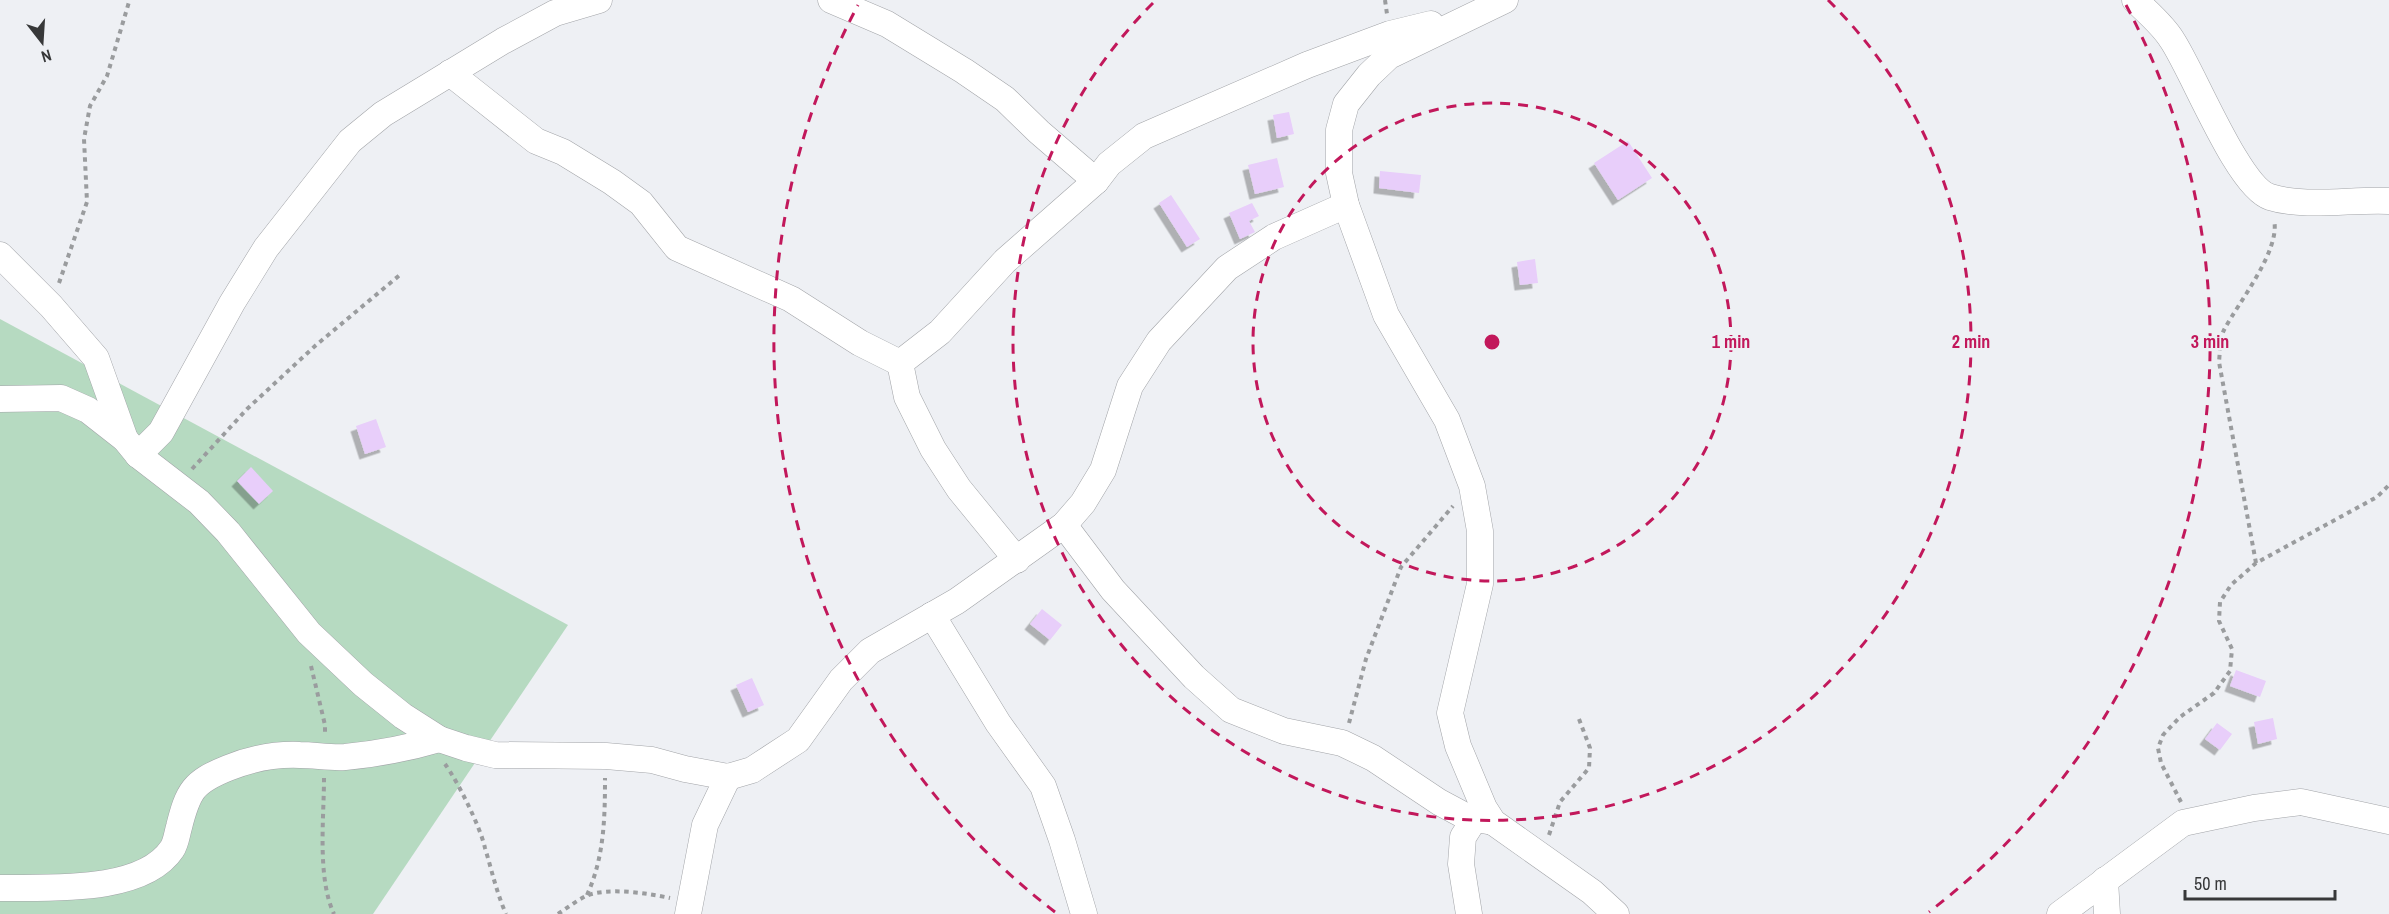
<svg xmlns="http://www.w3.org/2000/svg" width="2389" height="914" viewBox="0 0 2389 914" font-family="'Archivo Narrow',sans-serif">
<defs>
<filter id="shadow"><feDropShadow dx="-5.5" dy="5.5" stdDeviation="0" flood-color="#0004"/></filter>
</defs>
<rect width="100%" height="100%" fill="#eef0f4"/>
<!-- green -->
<path fill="#b6dac1" d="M0,319L568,625L373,914H0Z"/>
<!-- building -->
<g fill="#e8cefa" filter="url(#shadow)">
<path d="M1289,112L1294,134L1277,138L1273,115Z"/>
<path d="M1628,141L1652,178L1618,200L1594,163Z"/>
<path d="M1277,158L1284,187L1255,194L1248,165Z"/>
<path d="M1380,171L1421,175L1419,193L1379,188Z"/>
<path d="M1171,195L1200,239L1187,247L1159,203Z"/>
<path d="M1252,203L1259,216L1249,221L1255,232L1240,239L1229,213Z"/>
<path d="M1535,259L1538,283L1520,285L1517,262Z"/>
<path d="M376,419L386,447L365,454L356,426Z"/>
<path d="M251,467L273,491L259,504L237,481Z"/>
<path d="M1042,609L1062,625L1050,640L1030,624Z"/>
<path d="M2236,670L2266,681L2260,697L2230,686Z"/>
<path d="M752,678L764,705L748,712L736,685Z"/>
<path d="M2273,718L2277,739L2258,744L2254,722Z"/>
<path d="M2217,723L2232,734L2220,750L2205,739Z"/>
</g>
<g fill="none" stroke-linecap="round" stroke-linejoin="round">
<defs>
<g id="minor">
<path d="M831,0L887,24L964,71L1005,99L1039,132L1096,181"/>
<path d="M1505,0L1389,56L1369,75L1346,104L1339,130V173L1346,205L1386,315L1447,420L1472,486L1480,531V584L1450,713L1458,746L1484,808L1493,822L1592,892L1616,914"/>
<path d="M2135,0C2147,12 2163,25 2172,40C2193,71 2238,187 2270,197C2305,208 2352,199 2389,201"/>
<path d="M450,73L536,141L563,152L612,182L641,203L677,248L791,299L860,343L900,363"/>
<path d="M0,255L51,306L96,358L125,439L138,455L199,502L228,532L309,633L363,684L403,716L439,739L466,748L495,755L606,756L652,760L685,769L728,777L752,770L798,740L841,680L870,651L957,601L1064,525L1083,503L1103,470L1130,386L1159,341L1227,268L1274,237L1346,205"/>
<path d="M0,399L61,398L88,410L125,439"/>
<path d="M138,455L161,432L232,303L266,248L350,141L383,114L503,41L555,13L599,0"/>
<path d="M1064,525L1113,590L1194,677L1231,710L1284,731L1342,743L1373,758L1439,802L1467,817L1493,822"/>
<path d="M1017,560L959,489L933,449L907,397L900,363L940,332L1005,261L1096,181L1109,164L1144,136L1307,65L1390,34L1431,24"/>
<path d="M932,615L998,723L1043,786L1062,840L1084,914"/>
<path d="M2105,880L2107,914"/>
<path d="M0,888C48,887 142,894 172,849C176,843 177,834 179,827C188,791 193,782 228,768C250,759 275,754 300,755C315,755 330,758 345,757C377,754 409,748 439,739"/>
<path d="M688,914L705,825L728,777"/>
<path d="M1469,914L1461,864L1463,837L1475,818"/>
<path d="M2060,914L2183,823L2254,808L2301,802L2389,821"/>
</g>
</defs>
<!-- minor casing -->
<use href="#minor" stroke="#a2a4a8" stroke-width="27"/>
<!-- path -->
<g stroke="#9a9c9e" stroke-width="4" stroke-dasharray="4.5 4.5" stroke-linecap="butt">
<path d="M1385,0L1387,14"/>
<path d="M59,283L87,202L84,139L90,106L107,76L129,2"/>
<path d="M192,469L247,409L315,346L401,274"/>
<path d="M2256,563L2219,362C2220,352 2220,338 2224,330C2238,303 2281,250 2274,220"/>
<path d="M311,666L325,725V735"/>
<path d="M1349,723L1366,659L1401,567L1453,506"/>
<path d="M445,764C458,782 480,826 485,848C492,871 496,891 506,914"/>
<path d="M324,778C324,818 317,878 334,914"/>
<path d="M2181,802L2161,763L2158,748L2163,735L2180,717L2214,693L2230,671L2232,649L2219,621L2220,602L2231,585L2256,563L2377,497L2389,485"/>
<path d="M1549,835L1560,802L1589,768L1590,748L1579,719"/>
<path d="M587,895C604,858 605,819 605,778"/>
<path d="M558,914C567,908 576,901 586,896C607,887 647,893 670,898"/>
</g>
<!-- minor -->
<use href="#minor" stroke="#fff" stroke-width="26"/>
</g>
<!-- distance rings -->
<g fill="none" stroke="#c2185b" stroke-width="3" stroke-dasharray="10 8">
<circle cx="1492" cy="342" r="239"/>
<path d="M1828 0A479 479 0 1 1 1156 0"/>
<path d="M1055 912A718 718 0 0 1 858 5M2126 5A718 718 0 0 1 1929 912"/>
</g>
<circle cx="1492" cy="342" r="9" fill="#c2185b" stroke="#eef0f4" stroke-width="3"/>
<g font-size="18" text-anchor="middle" font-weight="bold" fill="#c2185b" stroke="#eef0f4" stroke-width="4.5" stroke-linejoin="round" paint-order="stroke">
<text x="1731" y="348">1 min</text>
<text x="1971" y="348">2 min</text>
<text x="2210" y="348">3 min</text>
</g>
<!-- north arrow -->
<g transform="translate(42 42) rotate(163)" stroke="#eef0f4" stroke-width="4.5" paint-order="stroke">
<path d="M0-4.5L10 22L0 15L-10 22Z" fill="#373839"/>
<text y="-9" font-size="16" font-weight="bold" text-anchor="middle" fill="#373839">N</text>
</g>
<!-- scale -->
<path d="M2185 890v9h150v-9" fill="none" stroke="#373839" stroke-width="3"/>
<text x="2194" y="890" font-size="18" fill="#373839" stroke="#eef0f4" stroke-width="4.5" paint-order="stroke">50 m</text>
</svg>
